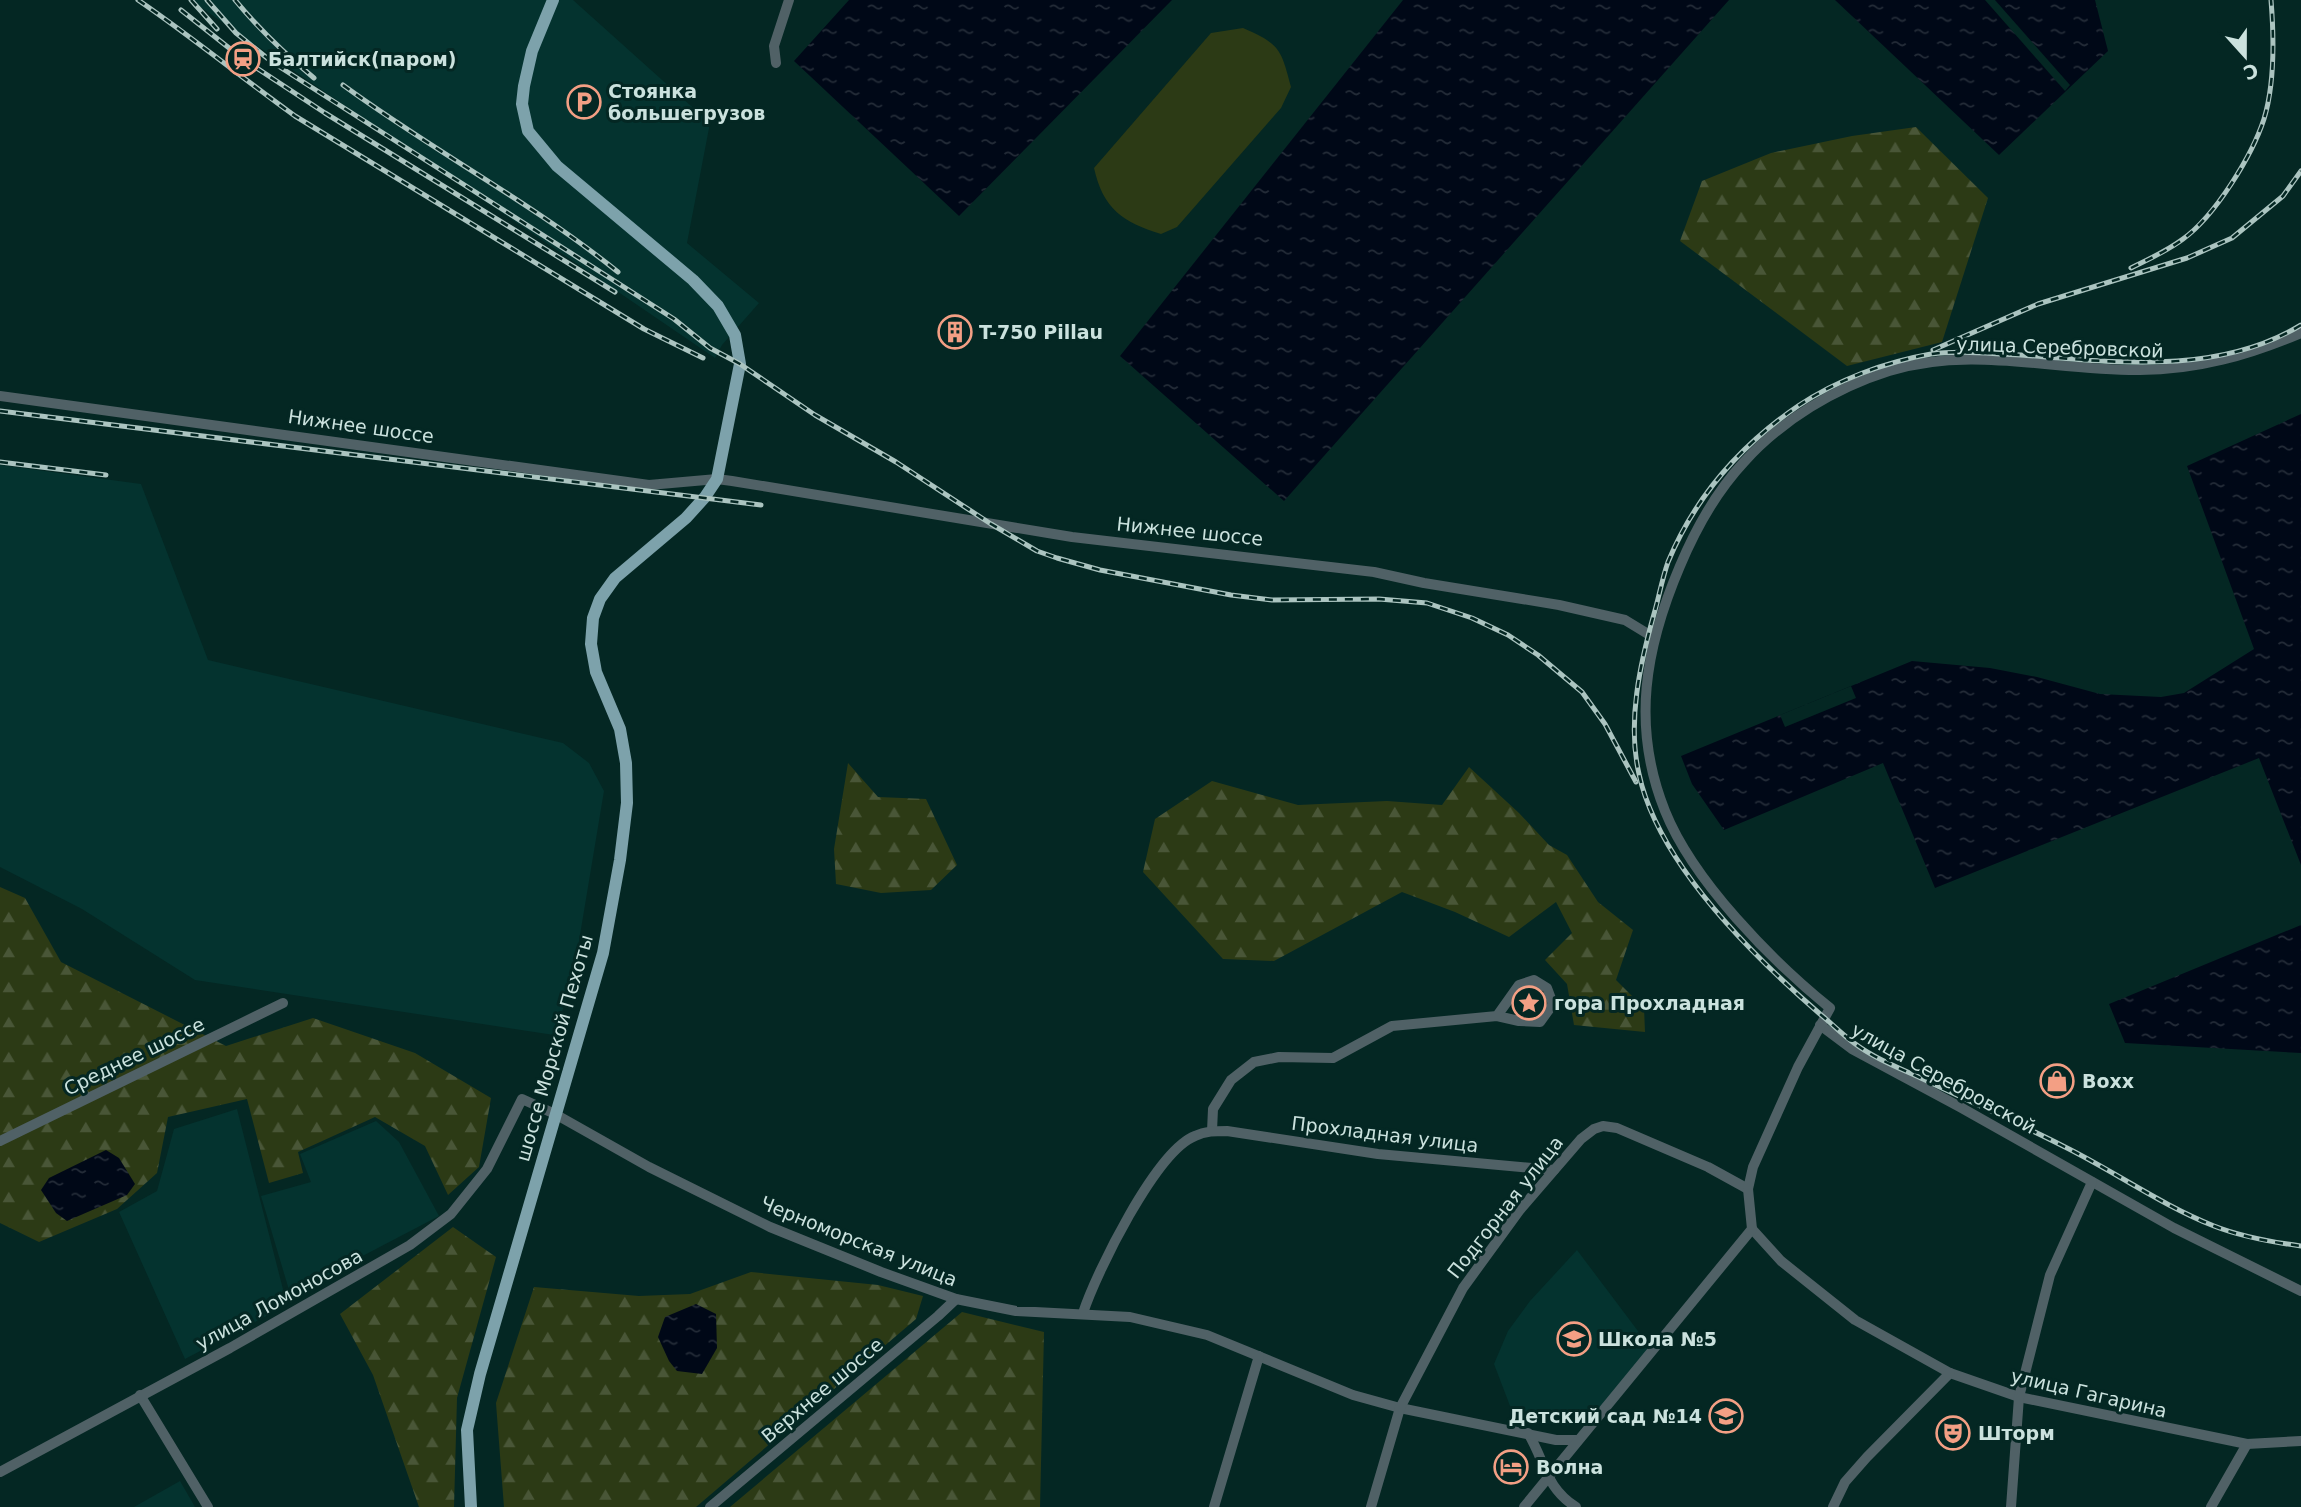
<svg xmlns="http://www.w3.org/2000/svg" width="2301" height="1507" viewBox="0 0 2301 1507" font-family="'DejaVu Sans',sans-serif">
<defs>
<pattern id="forest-firs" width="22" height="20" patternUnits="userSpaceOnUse" patternTransform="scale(1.75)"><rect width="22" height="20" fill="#2c3a15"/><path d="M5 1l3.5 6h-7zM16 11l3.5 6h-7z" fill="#495637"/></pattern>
<pattern id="water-ripples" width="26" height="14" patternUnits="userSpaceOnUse" patternTransform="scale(1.75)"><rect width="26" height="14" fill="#000817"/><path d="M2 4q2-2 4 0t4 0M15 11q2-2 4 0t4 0" fill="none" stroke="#242c38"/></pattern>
</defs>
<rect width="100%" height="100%" fill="#042723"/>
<!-- built -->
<g fill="#04332f">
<path d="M190,0H573L710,123L687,243L759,303L722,345L715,358Z"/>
<path d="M0,465L141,484L208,660L563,743L589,763L604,791L572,983L554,1035L195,980L82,909L0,867Z"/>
<path d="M237,1109L287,1305L185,1359L119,1212L157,1191L174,1129Z"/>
<path d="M376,1121L399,1142L439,1216L353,1261L292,1300L261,1196L311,1182L300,1154Z"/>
<path d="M1577,1250L1650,1347L1591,1418L1570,1426L1515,1419L1494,1364L1508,1331L1530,1301Z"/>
<path d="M180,1481L195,1507H134Z"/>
</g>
<!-- forest -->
<g fill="url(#forest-firs)">
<path d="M1916,127L1988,198L1942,342L1847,366L1680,241L1702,181L1771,153L1852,136Z"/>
<path d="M848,763L878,797L926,799L957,865L931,890L881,893L836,884L834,849Z"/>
<path d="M1469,767L1519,813L1549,845L1567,855L1598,902L1633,930L1616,980L1644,1008L1645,1032L1574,1025L1567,984L1545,960L1572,933L1556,902L1509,937L1455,912L1402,892L1274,961L1223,959L1143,872L1155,819L1212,781L1298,805L1387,801L1442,805Z"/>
<path d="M0,887L25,898L61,962L226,1046L313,1018L415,1053L491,1098L479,1167L448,1195L425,1146L375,1117L298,1152L303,1173L269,1183L247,1099L168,1117L157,1173L117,1209L39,1242L0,1223Z"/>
<path d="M453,1227L496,1257L457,1398L454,1507H419L373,1375L340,1314Z"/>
<path d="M751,1272L878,1285L923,1296L916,1319L696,1507H504L496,1403L534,1287L639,1296L690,1294Z"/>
<path d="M962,1312L1044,1332L1040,1507H730Z"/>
</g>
<!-- pitch -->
<path fill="#2c3a15" d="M1243,28C1280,44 1281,49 1291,87L1281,108L1177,227L1161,234C1123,222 1103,209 1094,168L1211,33Z"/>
<!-- water -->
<g fill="url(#water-ripples)">
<path d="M849,0H1172L959,216L794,61Z"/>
<path d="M1403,0H1729L1284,501L1120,356Z"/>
<path d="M1835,0H2095L2108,51L1999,155Z"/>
<path d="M2301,414V865L2259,758L1935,888L1883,763L1724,830L1692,784L1681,756L1912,661L1990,668L2037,677L2100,694L2161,697L2184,693L2254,649L2187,466Z"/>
<path d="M2301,925V1053L2125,1043L2109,1004Z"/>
<path d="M106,1150L119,1158L135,1184L127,1195L67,1221L56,1213L41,1190L49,1178Z"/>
<path d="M696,1304L716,1314L717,1348L702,1374L677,1371L669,1361L658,1337L665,1317Z"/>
</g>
<!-- pier -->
<g fill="#042723">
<path d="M1985,0H1995L2070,85L2065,91Z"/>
<path d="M1851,686L1856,698L1785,727L1780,715Z"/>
</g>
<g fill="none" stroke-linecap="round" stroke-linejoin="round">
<!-- minor -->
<g stroke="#506166" stroke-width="10">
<path d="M776,63L774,46L789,0"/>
<path d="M0,396L649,485L717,479L732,481L1072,537L1374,572L1424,583L1559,605L1625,620L1648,634L1654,635"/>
<path d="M1820,1025L1852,1049L1960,1107L2174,1228L2301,1291"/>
<path d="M1212,1131L1213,1109L1231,1080L1254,1062L1279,1057L1333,1058L1392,1026L1497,1016L1519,1021L1540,1022L1553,1004L1547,988L1534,980L1519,985L1497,1016"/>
<path d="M0,1141L283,1003"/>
<path d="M1752,1229L1781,1261L1855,1320L1950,1373L2019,1397L2247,1444L2301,1441"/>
<path d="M1083,1313C1096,1273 1156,1151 1195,1136C1205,1131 1216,1131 1227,1131L1378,1154L1554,1170"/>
<path d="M140,1395L208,1507"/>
<path d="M1528,1433C1546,1463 1545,1487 1576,1507"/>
<path d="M0,1472L230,1348L410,1245L451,1214L487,1169L522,1099L555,1114L649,1167L770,1227L881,1272L956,1299L1016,1311L1130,1317L1207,1335L1353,1395L1400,1408L1556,1440H1577"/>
<path d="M710,1507L938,1316L956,1299"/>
<path d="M1214,1507L1259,1356"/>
<path d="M1371,1507L1400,1408L1463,1288L1519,1211L1581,1139L1594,1129L1603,1126L1617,1128L1708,1167L1748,1189"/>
<path d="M1524,1507L1752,1229L1748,1189L1753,1167L1798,1067L1830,1008C1772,961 1693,881 1665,811C1631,726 1645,648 1680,566C1696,528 1715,493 1744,462C1782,420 1835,388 1889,371C1972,345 2055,371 2140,370C2197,370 2249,355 2301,333"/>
<path d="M1833,1507L1845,1482L1867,1457L1950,1373"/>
<path d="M2011,1507L2019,1397L2050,1275L2092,1182"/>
<path d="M2211,1507L2247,1444"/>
</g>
<!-- major -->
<path stroke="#7da2ab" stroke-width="12" d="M471,1507L467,1430L480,1374L603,953L620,860L627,803L626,763L620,729L596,672L591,644L593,618L600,599L615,578L686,518L705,497L717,479L740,364L735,335L718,306L693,280L557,166L528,131L522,104L524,86L532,51L553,0"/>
<defs>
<g id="rail">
<path d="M138,0C192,37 242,78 295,116L644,329L703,358"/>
<path d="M191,0L217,29"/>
<path d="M207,0L236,33L272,62L674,319L710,348L740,364L815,415L896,462L991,524L1037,551L1057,558L1100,570L1231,595L1272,600L1379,599L1427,603L1472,618L1508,635L1538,655L1582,692L1605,724L1636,782"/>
<path d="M235,0C259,29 285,54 314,78"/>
<path d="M181,10L243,59L325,113L615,292"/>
<path d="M343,85C433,151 531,202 618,272"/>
<path d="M2131,268C2149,259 2167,251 2183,239C2215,216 2252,156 2264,119C2275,83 2274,37 2271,0"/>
<path d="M2301,325C2217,376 2114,362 2021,355C1991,354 1961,350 1931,354C1885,362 1837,380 1798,406C1741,445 1695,497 1668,562C1662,579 1659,597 1654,614C1640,664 1627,722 1639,774C1658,863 1753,956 1820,1014C1831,1023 1842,1034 1854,1043C1875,1059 1902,1069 1925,1080C1971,1102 2018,1123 2063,1146C2114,1171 2161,1205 2214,1226C2242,1237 2271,1242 2301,1246"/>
<path d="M1933,350L2038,304L2187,258L2232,238L2283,196L2301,171"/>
<path d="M0,411L761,505"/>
<path d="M0,462L106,475"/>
</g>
</defs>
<!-- rail casing -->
<use href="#rail" stroke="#abc4c0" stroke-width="5"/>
<!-- rail -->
<use href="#rail" stroke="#042723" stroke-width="2.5" stroke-dasharray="8" stroke-linecap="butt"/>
</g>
<!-- icons -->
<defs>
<symbol id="station-ring" viewBox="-11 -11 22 22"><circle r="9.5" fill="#042723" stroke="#f39f84" stroke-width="1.5"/><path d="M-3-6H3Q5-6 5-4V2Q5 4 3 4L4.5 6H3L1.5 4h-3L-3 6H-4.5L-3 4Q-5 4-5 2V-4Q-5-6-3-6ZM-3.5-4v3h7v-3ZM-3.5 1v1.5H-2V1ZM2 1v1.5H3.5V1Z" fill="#f39f84"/></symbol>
<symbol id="parking-ring" viewBox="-11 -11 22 22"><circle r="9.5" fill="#042723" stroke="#f39f84" stroke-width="1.5"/><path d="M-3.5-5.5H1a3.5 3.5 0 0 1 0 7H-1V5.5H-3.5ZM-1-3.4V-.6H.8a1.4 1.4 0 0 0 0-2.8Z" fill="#f39f84"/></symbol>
<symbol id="building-ring" viewBox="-11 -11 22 22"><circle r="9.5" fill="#042723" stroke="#f39f84" stroke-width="1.5"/><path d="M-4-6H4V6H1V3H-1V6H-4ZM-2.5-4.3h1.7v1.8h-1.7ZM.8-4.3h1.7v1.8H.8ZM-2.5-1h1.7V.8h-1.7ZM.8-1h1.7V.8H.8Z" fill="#f39f84"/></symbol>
<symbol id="sight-ring" viewBox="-11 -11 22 22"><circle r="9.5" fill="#042723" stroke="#f39f84" stroke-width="1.5"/><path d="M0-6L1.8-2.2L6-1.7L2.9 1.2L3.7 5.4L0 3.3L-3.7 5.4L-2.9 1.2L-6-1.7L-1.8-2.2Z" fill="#f39f84"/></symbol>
<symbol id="shop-ring" viewBox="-11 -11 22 22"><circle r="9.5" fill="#042723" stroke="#f39f84" stroke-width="1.5"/><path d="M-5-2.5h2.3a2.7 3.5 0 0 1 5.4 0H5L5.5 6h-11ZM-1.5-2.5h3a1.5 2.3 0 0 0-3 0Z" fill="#f39f84"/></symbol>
<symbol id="school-ring" viewBox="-11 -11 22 22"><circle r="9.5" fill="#042723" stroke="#f39f84" stroke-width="1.5"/><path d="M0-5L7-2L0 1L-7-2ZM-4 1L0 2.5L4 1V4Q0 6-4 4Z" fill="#f39f84"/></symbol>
<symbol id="theatre-ring" viewBox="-11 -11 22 22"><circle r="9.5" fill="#042723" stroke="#f39f84" stroke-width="1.5"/><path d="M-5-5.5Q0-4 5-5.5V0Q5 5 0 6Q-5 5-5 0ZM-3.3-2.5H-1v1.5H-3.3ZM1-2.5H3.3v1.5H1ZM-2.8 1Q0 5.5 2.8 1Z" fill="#f39f84"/></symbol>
<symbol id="hotel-ring" viewBox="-11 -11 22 22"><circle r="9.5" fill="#042723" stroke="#f39f84" stroke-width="1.5"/><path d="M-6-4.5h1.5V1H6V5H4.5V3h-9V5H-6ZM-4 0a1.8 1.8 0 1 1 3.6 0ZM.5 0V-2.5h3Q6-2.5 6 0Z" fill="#f39f84"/></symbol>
</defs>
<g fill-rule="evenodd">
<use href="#station-ring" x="224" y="40" width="38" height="38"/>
<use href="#parking-ring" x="565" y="83" width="38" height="38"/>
<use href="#building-ring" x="936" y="313" width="38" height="38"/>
<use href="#sight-ring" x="1510" y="984" width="38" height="38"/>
<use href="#shop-ring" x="2038" y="1062" width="38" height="38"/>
<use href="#school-ring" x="1555" y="1320" width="38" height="38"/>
<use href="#school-ring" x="1707" y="1397" width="38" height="38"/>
<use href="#theatre-ring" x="1934" y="1414" width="38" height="38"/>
<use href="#hotel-ring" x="1492" y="1448" width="38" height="38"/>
</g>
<g text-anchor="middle" stroke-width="6" stroke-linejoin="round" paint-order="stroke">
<!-- poi labels -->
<g font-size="19" font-weight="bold" fill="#cbe2de" stroke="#042723" text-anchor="start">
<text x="268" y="66">Балтийск(паром)</text>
<text x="608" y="98">Стоянка<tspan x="608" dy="22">большегрузов</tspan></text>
<text x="979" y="339">T-750 Pillau</text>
<text x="1554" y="1010">гора Прохладная</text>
<text x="2082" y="1088">Boxx</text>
<text x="1598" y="1346">Школа №5</text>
<text x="1702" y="1423" text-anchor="end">Детский сад №14</text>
<text x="1978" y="1440">Шторм</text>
<text x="1536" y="1474">Волна</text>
</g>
<!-- street labels -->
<g font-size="19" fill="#cbe2de" stroke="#042723">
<text transform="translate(2060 347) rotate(2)" y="7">улица Серебровской</text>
<text transform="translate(361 426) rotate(8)" y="7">Нижнее шоссе</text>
<text transform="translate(1190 531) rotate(6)" y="7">Нижнее шоссе</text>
<text transform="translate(554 1048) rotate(-74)" y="7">шоссе Морской Пехоты</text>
<text transform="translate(134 1056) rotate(-26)" y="7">Среднее шоссе</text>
<text transform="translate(1944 1078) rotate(29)" y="7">улица Серебровской</text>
<text transform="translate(1385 1134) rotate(7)" y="7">Прохладная улица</text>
<text transform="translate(1505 1207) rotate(-52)" y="7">Подгорная улица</text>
<text transform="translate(859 1241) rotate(22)" y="7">Черноморская улица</text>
<text transform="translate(279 1299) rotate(-29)" y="7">улица Ломоносова</text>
<text transform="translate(822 1390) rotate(-40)" y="7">Верхнее шоссе</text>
<text transform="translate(2089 1393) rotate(13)" y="7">улица Гагарина</text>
</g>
</g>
<!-- north arrow -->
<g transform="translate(2245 56) rotate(159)" stroke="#042723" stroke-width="5" paint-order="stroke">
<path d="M0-5L12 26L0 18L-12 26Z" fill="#cbe2de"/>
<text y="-10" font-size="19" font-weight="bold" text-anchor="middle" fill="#cbe2de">С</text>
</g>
</svg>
